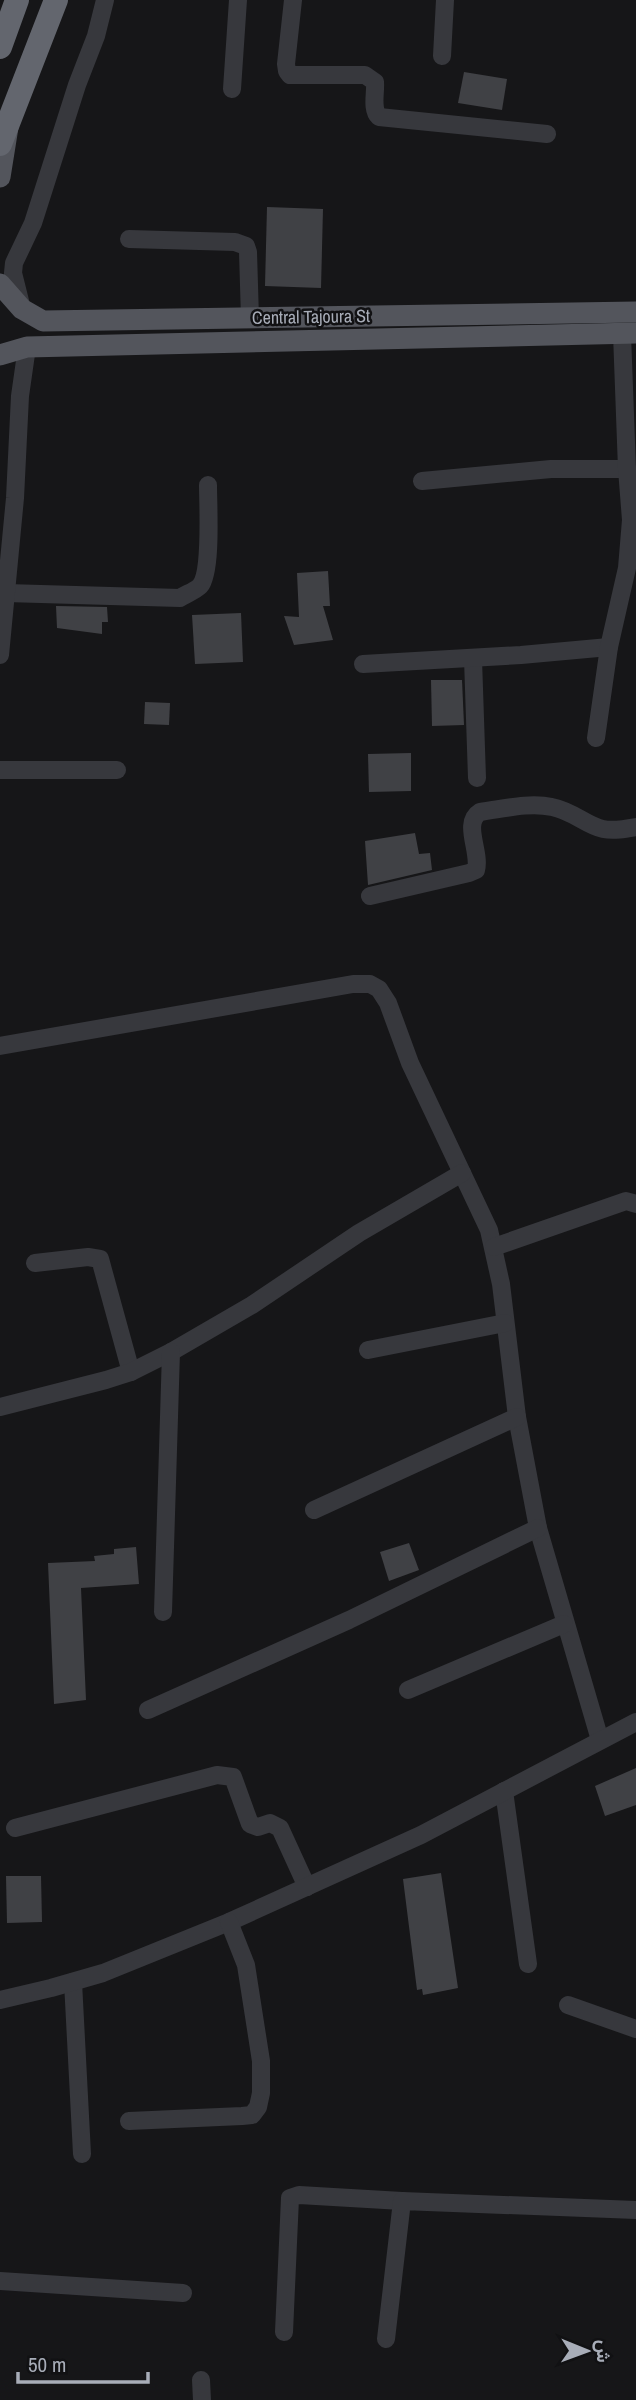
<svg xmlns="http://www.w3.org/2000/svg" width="636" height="2400" viewBox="0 0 636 2400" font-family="'Archivo Narrow',Vazirmatn,sans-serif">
<rect width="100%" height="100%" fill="#161618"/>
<!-- building -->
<g fill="#404145">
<path d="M464,72L507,79L502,110L458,103Z"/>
<path d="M267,207L323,209L321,288L265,286Z"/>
<path d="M328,571L330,606H323L333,640L294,645L284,616L299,617L297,573Z"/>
<path d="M56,606L107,607L108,622H102V634L57,628Z"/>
<path d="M241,613L243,662L195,664L192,615Z"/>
<path d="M431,680H462L464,725L432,726Z"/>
<path d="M145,702L170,703L169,725L144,724Z"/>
<path d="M411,753V791L369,792L368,754Z"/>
<path d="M415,833L419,854L430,853L432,870L368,885L365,841Z"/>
<path d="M409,1543L419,1570L389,1581L380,1552Z"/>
<path d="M136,1547L139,1584L81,1588L86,1700L54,1704L48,1563L95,1561L94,1556L114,1554V1549Z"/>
<path d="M636,1768V1805L605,1816L595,1786Z"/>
<path d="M441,1873L458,1988L423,1995L422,1989L417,1990L403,1879Z"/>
<path d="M6,1876H41L42,1922L7,1923Z"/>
</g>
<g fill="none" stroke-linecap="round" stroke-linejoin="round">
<!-- minor -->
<g stroke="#37383d" stroke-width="18">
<path d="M293,0L286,64L287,71L290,75H365L375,82C376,93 371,109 379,117L547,134"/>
<path d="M442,56L445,0"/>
<path d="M232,89L238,0"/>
<path d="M129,239L235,242L246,246L248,252L250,318"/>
<path d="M22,309L13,273L14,263L33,223L77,85L96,36L105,0"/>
<path d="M422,481L551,469H627"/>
<path d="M6,593L180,598C186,594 195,591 200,586C212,572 208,506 208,485"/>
<path d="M0,655L15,498L20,396L27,347"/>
<path d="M473,659L477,778"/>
<path d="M363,664L521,655L609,647"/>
<path d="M596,738L609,647L627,568L631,520L627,469L622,334"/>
<path d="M0,770H117"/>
<path d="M370,896L469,873L476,870C481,852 462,823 480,812C503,809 529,802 552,807C573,811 587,826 603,829C614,831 625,829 636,827"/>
<path d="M0,1046L353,984H370L379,989L388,1003L410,1063L489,1230L501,1284L517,1417L538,1528L600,1740"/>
<path d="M494,1247L626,1201L636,1204"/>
<path d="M35,1263L88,1257L100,1259L131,1372"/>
<path d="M368,1350L505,1323"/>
<path d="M0,1407L106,1380L131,1372L171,1352L252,1305L359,1233L462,1173"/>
<path d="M314,1510L517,1417"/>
<path d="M163,1612L171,1352"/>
<path d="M408,1690L564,1624"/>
<path d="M148,1710L349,1620L538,1528"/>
<path d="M504,1791L528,1964"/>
<path d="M15,1828L217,1775L233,1777L250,1824L258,1827L270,1823L280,1828L307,1887"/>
<path d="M73,1982L82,2154"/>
<path d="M0,2000L51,1988L103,1973L229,1922L421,1835L636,1722"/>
<path d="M568,2005L636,2029"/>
<path d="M129,2121L242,2116L252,2115L258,2107L261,2093V2061L246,1965L229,1922"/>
<path d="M0,2281L183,2293"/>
<path d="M284,2332L290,2198L299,2195L402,2201"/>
<path d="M386,2339L402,2201L636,2210"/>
<path d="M201,2380L202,2400"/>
</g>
<!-- major -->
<g stroke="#53555c" stroke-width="21">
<path d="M0,177L8,127"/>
<path d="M0,284L22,309L43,321L636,312"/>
<path d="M0,355L27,347L636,333"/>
</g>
<!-- highway -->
<g stroke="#63666e" stroke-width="24">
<path d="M0,47L17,0"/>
<path d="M0,144L56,0"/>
</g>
</g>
<g text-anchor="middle" stroke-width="5" stroke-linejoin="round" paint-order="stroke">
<!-- street labels -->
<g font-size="18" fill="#a8adb8" stroke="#111113">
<text transform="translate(311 317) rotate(-1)" y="6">Central Tajoura St</text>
</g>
</g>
<!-- north arrow -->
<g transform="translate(587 2351) rotate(91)" stroke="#111113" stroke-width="5" paint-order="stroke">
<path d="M0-5L12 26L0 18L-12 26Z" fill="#a8adb8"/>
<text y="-10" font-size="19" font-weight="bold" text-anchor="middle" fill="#a8adb8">ش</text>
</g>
<!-- scale -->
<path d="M18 2372v10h130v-10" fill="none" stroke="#a8adb8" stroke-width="3.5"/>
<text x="28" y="2372" font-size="21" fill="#a8adb8" stroke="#111113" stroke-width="5" paint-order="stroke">50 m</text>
</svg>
